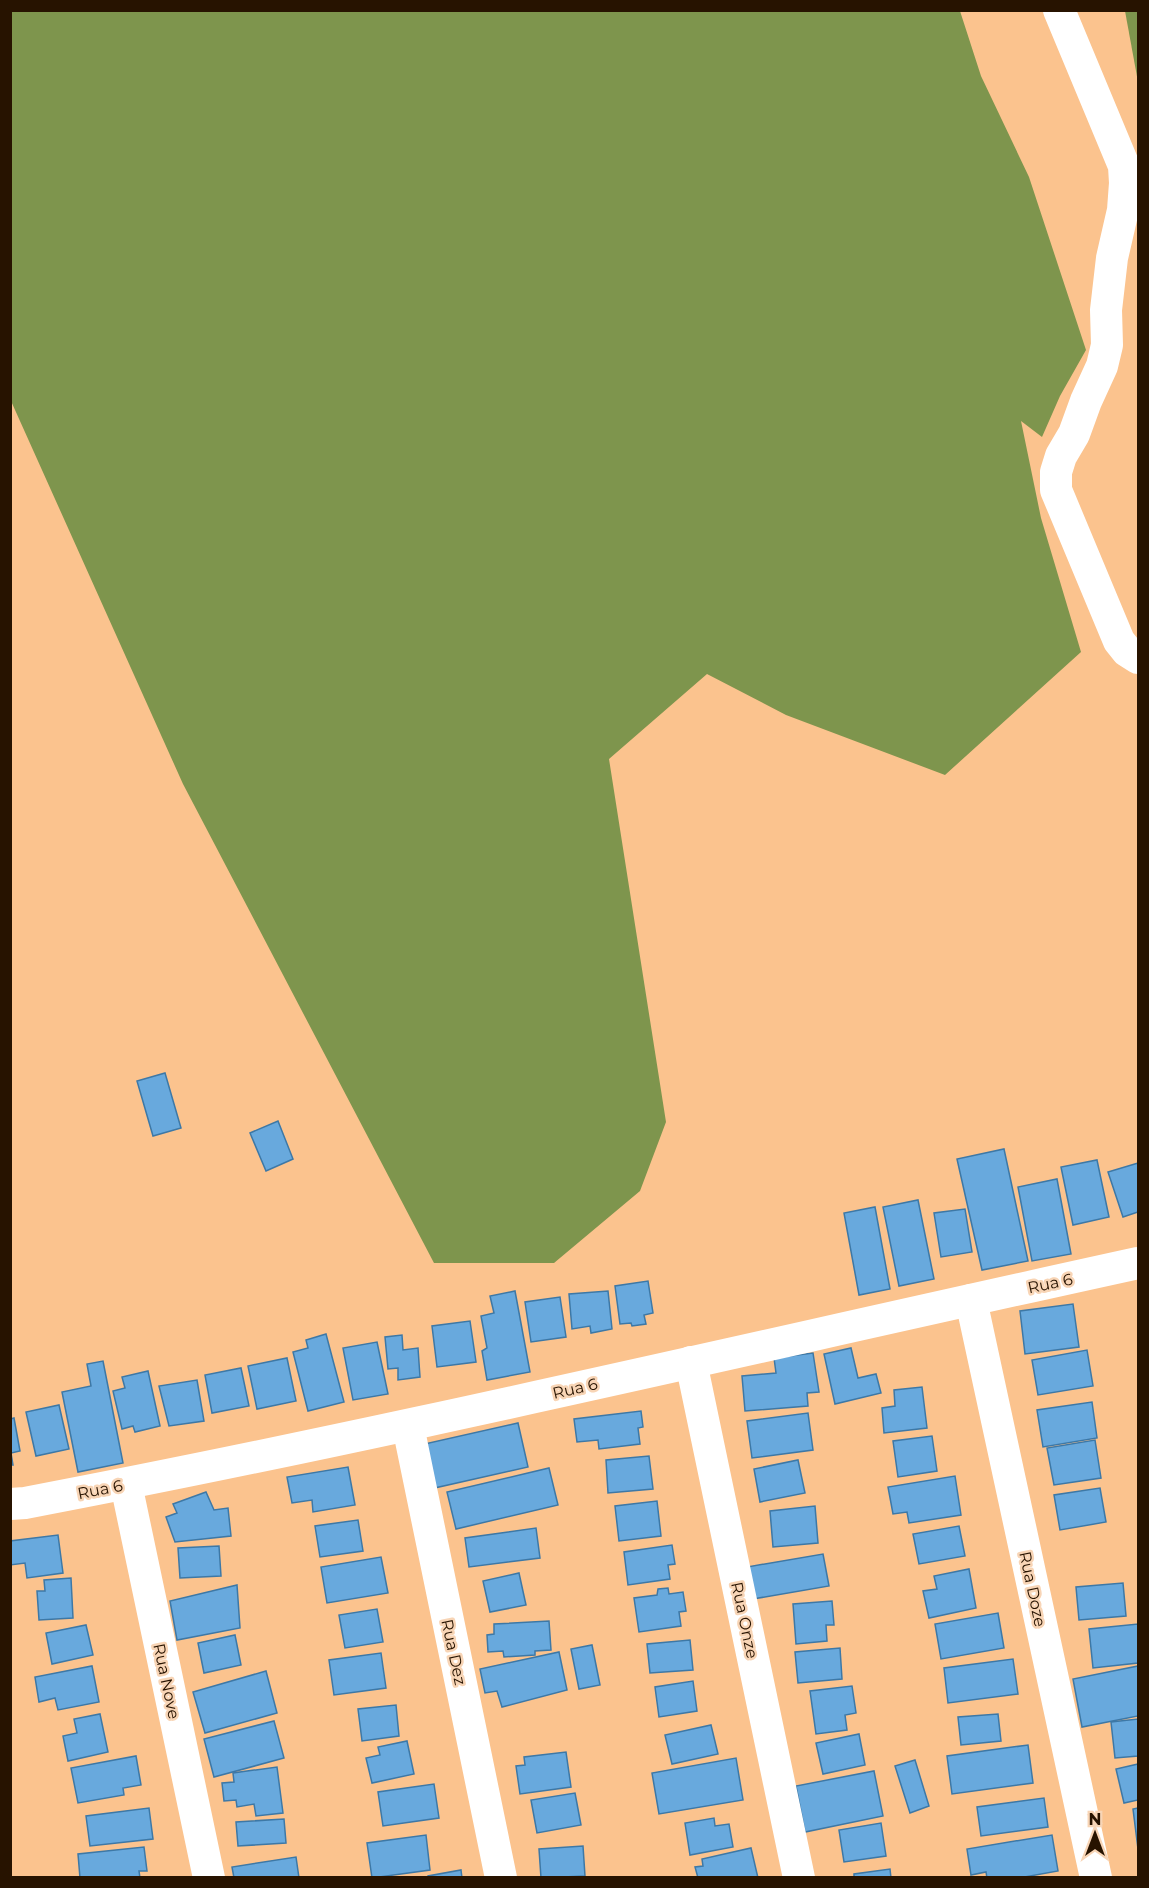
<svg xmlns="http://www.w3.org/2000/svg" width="1149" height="1888" viewBox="0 0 1149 1888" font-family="Montserrat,sans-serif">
<rect width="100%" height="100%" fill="#fbc38e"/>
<!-- forest -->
<g fill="#7e954d">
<path d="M10,11H960L981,76L1029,177L1086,350L1060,396L1042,437L1021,421L1041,518L1081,652L945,775L786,715L707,674L609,759L666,1122L640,1191L554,1263H434L183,784L11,401Z"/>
<path d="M1125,11H1138V82Z"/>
</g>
<!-- building -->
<g fill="#68a9dd" stroke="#3d78a6" stroke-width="1.5">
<path d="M165,1073L181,1128L153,1136L137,1081Z"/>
<path d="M278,1121L293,1159L266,1171L250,1133Z"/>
<path d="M1004,1149L1028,1261L982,1270L957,1159Z"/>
<path d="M1097,1160L1109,1217L1073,1225L1061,1167Z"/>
<path d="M1138,1163V1212L1123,1217L1108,1172Z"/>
<path d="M1057,1179L1071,1254L1032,1261L1018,1187Z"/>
<path d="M918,1200L934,1279L899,1286L883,1207Z"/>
<path d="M875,1207L890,1289L859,1295L844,1213Z"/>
<path d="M965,1209L972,1252L941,1257L934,1213Z"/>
<path d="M648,1281L653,1313L644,1315L646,1324L632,1326L631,1323L620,1324L615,1286Z"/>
<path d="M515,1291L530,1372L487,1380L482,1351L487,1348L481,1316L494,1313L490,1296Z"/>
<path d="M608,1291L612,1329L591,1333L590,1326L572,1329L569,1294Z"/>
<path d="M560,1297L566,1337L531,1342L525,1302Z"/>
<path d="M1073,1304L1079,1347L1025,1354L1020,1311Z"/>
<path d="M470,1321L476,1362L437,1367L432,1326Z"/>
<path d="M326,1334L344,1402L308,1411L293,1352L308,1348L306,1340Z"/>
<path d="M402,1335L403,1350L418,1348L420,1377L398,1380V1368L388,1369L385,1337Z"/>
<path d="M377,1342L388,1394L353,1400L343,1348Z"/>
<path d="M851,1348L858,1378L876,1374L881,1393L835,1404L824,1354Z"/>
<path d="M1087,1350L1093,1386L1038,1395L1032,1360Z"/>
<path d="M813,1353L819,1392L807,1393L808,1406L745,1411L742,1376L776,1373L774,1358Z"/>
<path d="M287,1358L296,1401L257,1409L248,1366Z"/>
<path d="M103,1361L123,1463L78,1472L62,1392L91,1386L87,1364Z"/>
<path d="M241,1368L249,1406L212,1413L205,1375Z"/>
<path d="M148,1371L160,1426L135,1432L133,1426L122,1429L113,1391L125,1388L122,1377Z"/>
<path d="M197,1380L204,1421L169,1426L159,1386Z"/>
<path d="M922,1387L927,1428L884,1433L882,1408L895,1406L894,1390Z"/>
<path d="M1092,1402L1097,1438L1043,1447L1037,1410Z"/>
<path d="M59,1405L69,1449L36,1456L26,1412Z"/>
<path d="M641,1411L643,1427L638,1428L640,1444L599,1449L598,1440L577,1442L574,1419Z"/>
<path d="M808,1413L813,1450L752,1458L747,1421Z"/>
<path d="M14,1418L20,1451L11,1453L13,1465H10V1419Z"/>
<path d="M518,1423L528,1467L430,1489L420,1445Z"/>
<path d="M932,1436L937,1471L898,1477L893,1441Z"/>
<path d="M1095,1440L1101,1478L1054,1485L1047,1448Z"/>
<path d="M649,1456L653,1489L608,1493L606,1460Z"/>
<path d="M798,1460L805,1493L760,1502L754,1469Z"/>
<path d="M348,1467L355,1505L313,1512L312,1500L292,1503L287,1477Z"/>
<path d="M549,1468L558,1505L456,1529L447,1492Z"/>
<path d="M955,1476L961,1515L909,1523L907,1512L893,1514L888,1487Z"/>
<path d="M1100,1488L1106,1522L1060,1530L1054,1495Z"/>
<path d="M206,1492L214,1510L228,1508L231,1536L175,1542L166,1517L177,1513L173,1504Z"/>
<path d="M657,1501L661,1536L619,1541L615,1506Z"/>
<path d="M815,1506L818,1543L773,1547L770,1511Z"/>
<path d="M358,1520L363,1551L320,1557L315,1526Z"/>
<path d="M959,1526L965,1556L919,1564L913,1534Z"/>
<path d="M536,1528L540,1558L469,1567L465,1538Z"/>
<path d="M58,1535L63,1573L27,1578L25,1563L10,1565V1541Z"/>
<path d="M672,1545L675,1564L668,1565L670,1579L628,1585L624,1552Z"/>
<path d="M219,1546L221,1576L180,1578L178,1548Z"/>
<path d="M823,1554L829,1586L753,1599L747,1567Z"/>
<path d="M381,1557L388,1593L327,1603L321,1567Z"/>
<path d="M969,1569L976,1608L929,1618L923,1591L937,1589L934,1576Z"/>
<path d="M519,1573L526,1605L490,1612L483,1581Z"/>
<path d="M71,1578L73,1618L39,1620L37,1591H45L44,1580Z"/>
<path d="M1123,1583L1126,1616L1079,1620L1076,1587Z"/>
<path d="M237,1585L240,1628L177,1640L170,1601Z"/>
<path d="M668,1588L669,1594L683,1592L686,1611L679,1612L681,1626L639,1632L634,1598L657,1595L658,1589Z"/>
<path d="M832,1601L834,1625H826L827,1641L796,1644L793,1604Z"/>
<path d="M377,1609L383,1642L345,1648L339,1615Z"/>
<path d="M998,1613L1004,1648L941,1659L935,1624Z"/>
<path d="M549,1621L551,1650L535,1651V1655L504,1657L503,1651L488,1652L487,1635L494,1634V1624Z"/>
<path d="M1138,1624V1663L1093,1668L1089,1629Z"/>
<path d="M86,1625L93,1655L52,1664L46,1633Z"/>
<path d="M235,1635L241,1665L204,1673L198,1643Z"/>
<path d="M690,1640L693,1670L650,1673L647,1644Z"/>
<path d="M592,1645L600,1685L579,1689L571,1649Z"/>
<path d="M840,1648L842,1679L798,1683L795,1652Z"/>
<path d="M559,1652L567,1690L502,1707L497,1691L485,1693L480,1669Z"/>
<path d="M381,1653L386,1688L334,1695L329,1660Z"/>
<path d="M1013,1659L1018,1694L948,1703L944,1668Z"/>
<path d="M92,1666L99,1702L58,1710L55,1698L39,1702L35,1677Z"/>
<path d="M1138,1666V1716L1082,1727L1073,1679Z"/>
<path d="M266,1671L277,1713L205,1733L193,1692Z"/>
<path d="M693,1681L697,1711L659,1717L655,1687Z"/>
<path d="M852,1686L856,1713L845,1715L847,1730L816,1734L810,1691Z"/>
<path d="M396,1705L399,1736L362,1741L358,1709Z"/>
<path d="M100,1714L108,1752L68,1761L63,1736L77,1733L74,1719Z"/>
<path d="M998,1714L1001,1741L961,1745L958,1717Z"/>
<path d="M1138,1719V1756L1115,1758L1111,1722Z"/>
<path d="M274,1721L284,1758L214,1777L204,1739Z"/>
<path d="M711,1725L718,1754L672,1764L665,1735Z"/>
<path d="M859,1734L865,1765L823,1774L816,1743Z"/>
<path d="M407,1741L414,1774L372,1783L366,1758L380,1755L378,1747Z"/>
<path d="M1028,1745L1033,1783L952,1794L947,1756Z"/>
<path d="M566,1752L571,1787L520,1794L516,1766L525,1765L524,1757Z"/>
<path d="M136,1756L141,1785L123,1788L124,1795L78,1803L71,1768Z"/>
<path d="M736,1758L743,1800L659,1814L652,1773Z"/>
<path d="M915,1760L929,1806L910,1813L895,1766Z"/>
<path d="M1138,1764V1800L1124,1803L1116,1769Z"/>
<path d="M277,1767L283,1813L256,1816L254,1804L237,1807L236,1800L224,1801L222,1783L234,1782L233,1773Z"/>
<path d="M874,1771L883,1816L805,1832L796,1786Z"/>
<path d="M434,1784L439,1818L383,1826L378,1792Z"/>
<path d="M575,1793L581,1825L537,1833L531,1800Z"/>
<path d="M1044,1798L1048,1827L981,1836L977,1807Z"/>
<path d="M149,1808L153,1839L90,1846L86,1816Z"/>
<path d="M1138,1808V1849L1133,1809Z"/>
<path d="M714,1818L715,1826L729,1824L733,1847L690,1855L685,1823Z"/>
<path d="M284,1819L286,1843L238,1846L236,1822Z"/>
<path d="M881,1823L886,1856L844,1862L839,1830Z"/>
<path d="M426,1835L430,1870L372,1878L367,1843Z"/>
<path d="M1052,1835L1058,1871L1019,1878H987L986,1872L971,1875L967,1849Z"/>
<path d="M583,1846L585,1876L541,1878L539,1849Z"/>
<path d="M144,1847L147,1871H139L140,1878H80L78,1854Z"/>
<path d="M751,1848L758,1878H698L695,1867L703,1866L702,1859Z"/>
<path d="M296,1857L299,1878H234L232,1867Z"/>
<path d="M890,1869L891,1878H854V1874Z"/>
<path d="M461,1870L462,1878H428V1876Z"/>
</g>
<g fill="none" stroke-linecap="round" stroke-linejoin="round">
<!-- minor -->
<g stroke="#fff" stroke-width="32">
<path d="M1059,10L1124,166L1125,183L1123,210L1112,258L1106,310L1107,345L1102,366L1086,401L1074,434L1061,456L1056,472V490L1119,641L1127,651L1138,658"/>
<path d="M971,1300L1096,1878"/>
<path d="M691,1362L799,1878"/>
<path d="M408,1426L501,1878"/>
<path d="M126,1484L209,1878"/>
<path d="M10,1504L25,1503C398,1432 767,1344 1138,1263"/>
</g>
</g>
<g text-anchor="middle" stroke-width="5" stroke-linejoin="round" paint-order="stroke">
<!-- street labels -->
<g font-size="16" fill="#271300" stroke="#f8d5b6">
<text transform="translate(1050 1283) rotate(-12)" y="6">Rua 6</text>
<text transform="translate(575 1388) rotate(-13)" y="6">Rua 6</text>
<text transform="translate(100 1489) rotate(-11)" y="6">Rua 6</text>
<text transform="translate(1033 1589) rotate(78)" y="6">Rua Doze</text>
<text transform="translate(745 1620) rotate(78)" y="6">Rua Onze</text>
<text transform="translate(454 1652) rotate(78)" y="6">Rua Dez</text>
<text transform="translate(167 1681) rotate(78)" y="6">Rua Nove</text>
</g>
</g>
<!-- border -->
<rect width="1149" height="1888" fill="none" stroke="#271300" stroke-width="24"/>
<!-- north arrow -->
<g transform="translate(1095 1834)" stroke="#f8d5b6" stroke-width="4.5" paint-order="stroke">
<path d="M0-4.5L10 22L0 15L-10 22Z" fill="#271300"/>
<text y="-9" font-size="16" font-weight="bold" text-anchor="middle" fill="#271300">N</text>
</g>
</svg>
